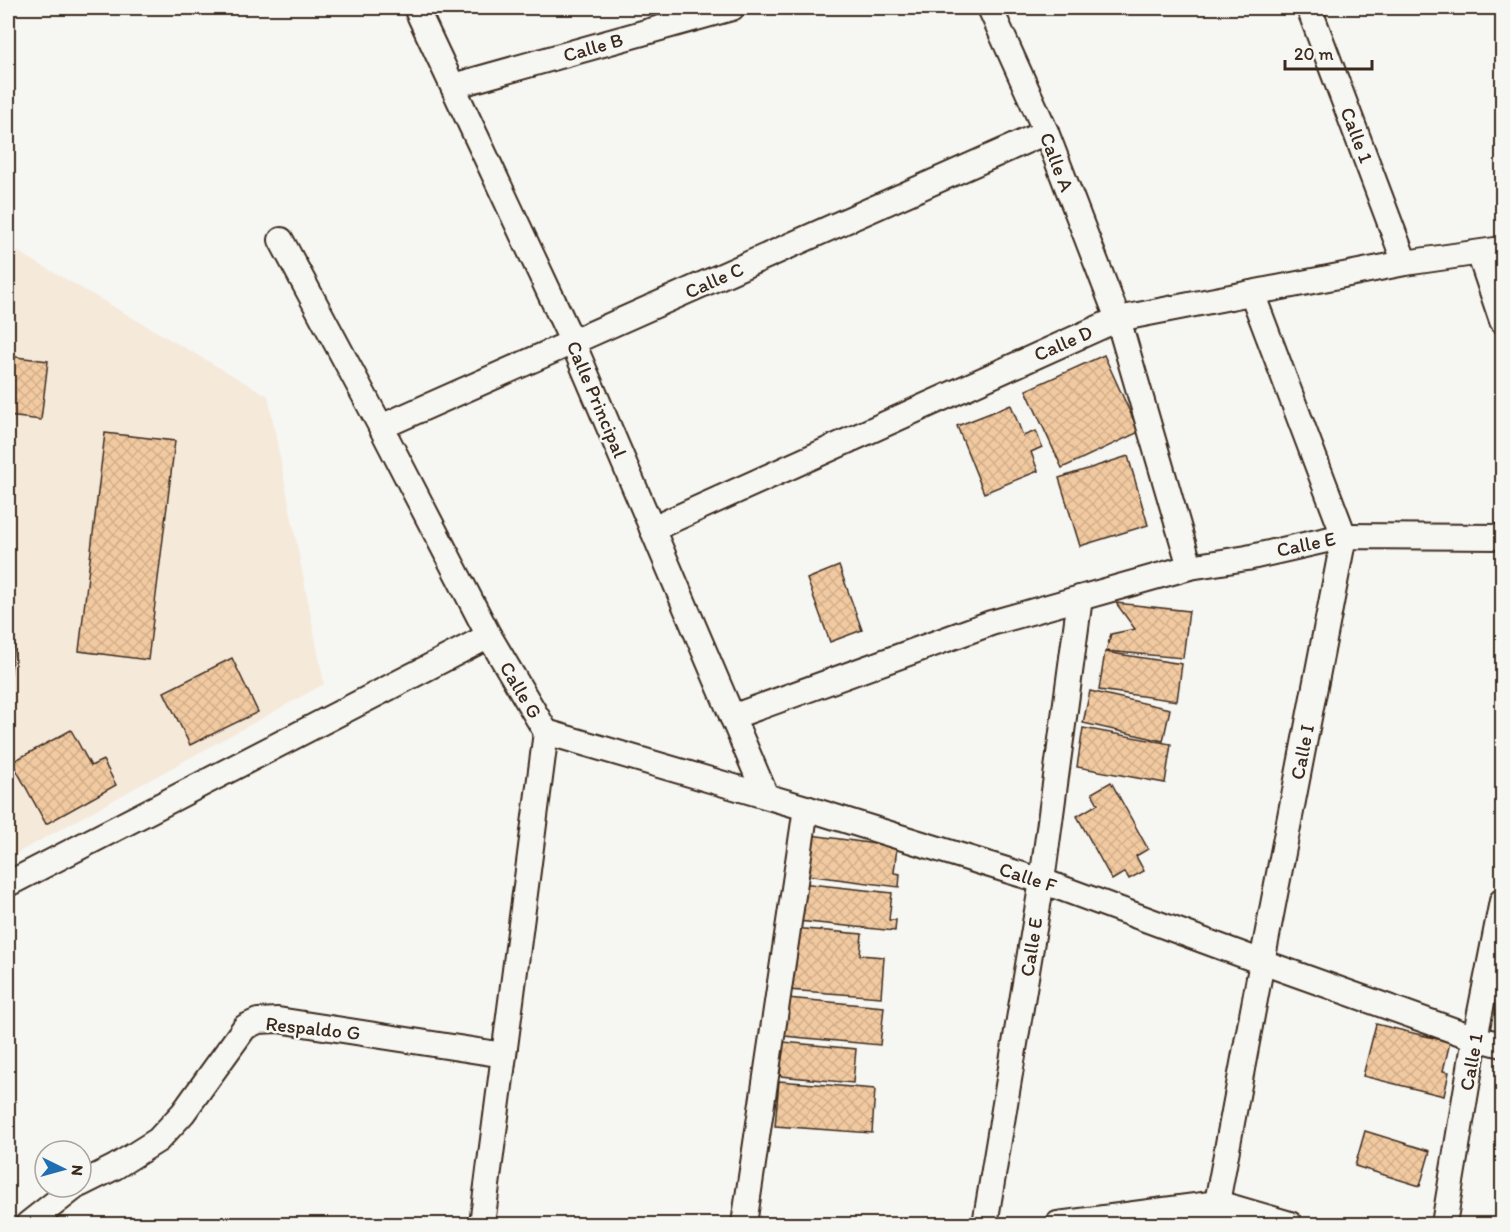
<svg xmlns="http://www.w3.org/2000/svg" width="1510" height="1232" viewBox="0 0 1510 1232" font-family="Itim,sans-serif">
<defs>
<pattern id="building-cross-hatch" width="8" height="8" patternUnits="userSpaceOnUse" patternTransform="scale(1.5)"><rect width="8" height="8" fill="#f2caa1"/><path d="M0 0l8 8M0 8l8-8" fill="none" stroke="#d0ae8a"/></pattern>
</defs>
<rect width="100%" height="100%" fill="#f6f6f2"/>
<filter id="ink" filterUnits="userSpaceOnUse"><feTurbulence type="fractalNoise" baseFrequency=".0167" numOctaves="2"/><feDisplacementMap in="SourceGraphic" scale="12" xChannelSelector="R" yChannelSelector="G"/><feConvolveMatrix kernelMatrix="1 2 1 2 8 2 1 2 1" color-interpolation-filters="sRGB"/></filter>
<g filter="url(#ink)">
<!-- built -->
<path fill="#f5e9da" d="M8,246L268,396L324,684L8,858Z"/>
<!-- building -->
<g fill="url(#building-cross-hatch)" stroke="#3b2a1e" stroke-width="1.5">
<path d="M1104,355L1139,432L1062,468L1026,390Z"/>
<path d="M8,356L48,361L41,420L8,416Z"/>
<path d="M1011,405L1023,436L1036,431L1042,447L1031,452L1038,471L984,493L957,426Z"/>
<path d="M105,433L175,441L148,660L79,651Z"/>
<path d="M1128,456L1148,525L1080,546L1059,478Z"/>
<path d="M839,566L862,630L830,642L807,579Z"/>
<path d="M1116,603L1189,611L1183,658L1106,651L1111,634L1135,629Z"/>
<path d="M8,643L14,644L8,696Z"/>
<path d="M1105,652L1182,664L1177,701L1099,690Z"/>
<path d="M232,658L258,712L190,745L164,692Z"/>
<path d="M1090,691L1170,709L1163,741L1083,723Z"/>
<path d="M1083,728L1171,744L1165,783L1077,767Z"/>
<path d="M71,730L91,766L103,760L116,785L46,824L12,762Z"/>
<path d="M1111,782L1148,849L1136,856L1144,871L1129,879L1125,872L1112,880L1077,816L1098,804L1092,793Z"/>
<path d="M811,835L897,847L894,873L900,874L899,887L806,875Z"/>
<path d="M801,883L892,893L889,920H896L895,931L798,921Z"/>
<path d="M793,928L862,934L860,955L884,957L881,997L788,990Z"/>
<path d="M787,998L884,1007L880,1045L784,1036Z"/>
<path d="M1376,1024L1450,1042L1443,1071L1449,1072L1444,1096L1363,1076Z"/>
<path d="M783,1042L856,1049L853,1083L780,1076Z"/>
<path d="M779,1081L875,1089L872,1133L775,1126Z"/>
<path d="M1365,1131L1430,1151L1420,1186L1355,1166Z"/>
</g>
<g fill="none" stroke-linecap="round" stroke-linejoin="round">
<defs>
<g id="street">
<path d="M416,8L573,343L766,796"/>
<path d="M990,8L1046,132L1118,319L1190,567"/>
<path d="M1309,8L1405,263"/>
<path d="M453,86L732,8"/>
<path d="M281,240L381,427L489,636L546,732L482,1224"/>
<path d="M1479,253L1502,321"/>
<path d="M381,427L1046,132"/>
<path d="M652,529L1118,319L1405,263L1502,249"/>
<path d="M732,717L991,623L1190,567L1247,558L1344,536L1502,537"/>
<path d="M546,732L806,808L1042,881L1262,962L1475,1038L1502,1045"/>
<path d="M8,884L489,636"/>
<path d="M81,1184L115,1167L158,1140L183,1113L245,1027L258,1021L278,1020L504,1055"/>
<path d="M28,1224L75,1187"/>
<path d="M744,1224L806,808"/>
<path d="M985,1224L1042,881L1080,598"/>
<path d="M1058,1224L1218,1203L1290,1224"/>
<path d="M1213,1224L1262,962L1344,536L1252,293"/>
<path d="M1444,1224L1475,1038L1502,901"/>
</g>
</defs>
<!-- street casing -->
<use href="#street" stroke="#3b2a1e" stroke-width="28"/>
<!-- street -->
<use href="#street" stroke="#f6f6f2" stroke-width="24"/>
</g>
</g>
<g text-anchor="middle" stroke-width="5" stroke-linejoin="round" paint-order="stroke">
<!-- street labels -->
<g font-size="20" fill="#3b2a1e" stroke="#f6f6f2">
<text transform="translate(593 47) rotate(-16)" y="7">Calle B</text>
<text transform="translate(1357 135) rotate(69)" y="7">Calle 1</text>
<text transform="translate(1057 162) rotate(69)" y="7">Calle A</text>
<text transform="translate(714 280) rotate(-24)" y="7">Calle C</text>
<text transform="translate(1063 343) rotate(-24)" y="7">Calle D</text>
<text transform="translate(597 399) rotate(67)" y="7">Calle Principal</text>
<text transform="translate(1306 544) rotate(-12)" y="7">Calle E</text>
<text transform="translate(521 690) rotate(59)" y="7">Calle G</text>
<text transform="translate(1302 752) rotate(-79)" y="7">Calle I</text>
<text transform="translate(1028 877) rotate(18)" y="7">Calle F</text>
<text transform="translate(1031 947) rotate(-81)" y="7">Calle E</text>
<text transform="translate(313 1028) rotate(6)" y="7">Respaldo G</text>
<text transform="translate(1471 1062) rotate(-80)" y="7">Calle 1</text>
</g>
</g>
<!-- margin -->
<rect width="1510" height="1232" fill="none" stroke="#f6f6f2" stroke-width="30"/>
<rect x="15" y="15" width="1480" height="1202" fill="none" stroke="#3b2a1e" stroke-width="2" filter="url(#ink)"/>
<!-- north arrow -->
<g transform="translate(63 1169) rotate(95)"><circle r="28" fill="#f6f6f2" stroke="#aba49d" stroke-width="1.5"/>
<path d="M0-4.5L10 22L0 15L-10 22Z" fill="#1f6fb2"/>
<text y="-9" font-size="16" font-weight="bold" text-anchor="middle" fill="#3b2a1e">N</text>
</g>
<!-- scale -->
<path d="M1285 60v9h87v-9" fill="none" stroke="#3b2a1e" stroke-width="3"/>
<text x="1294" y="60" font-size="18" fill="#3b2a1e" stroke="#f6f6f2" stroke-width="4.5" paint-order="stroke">20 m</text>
</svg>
